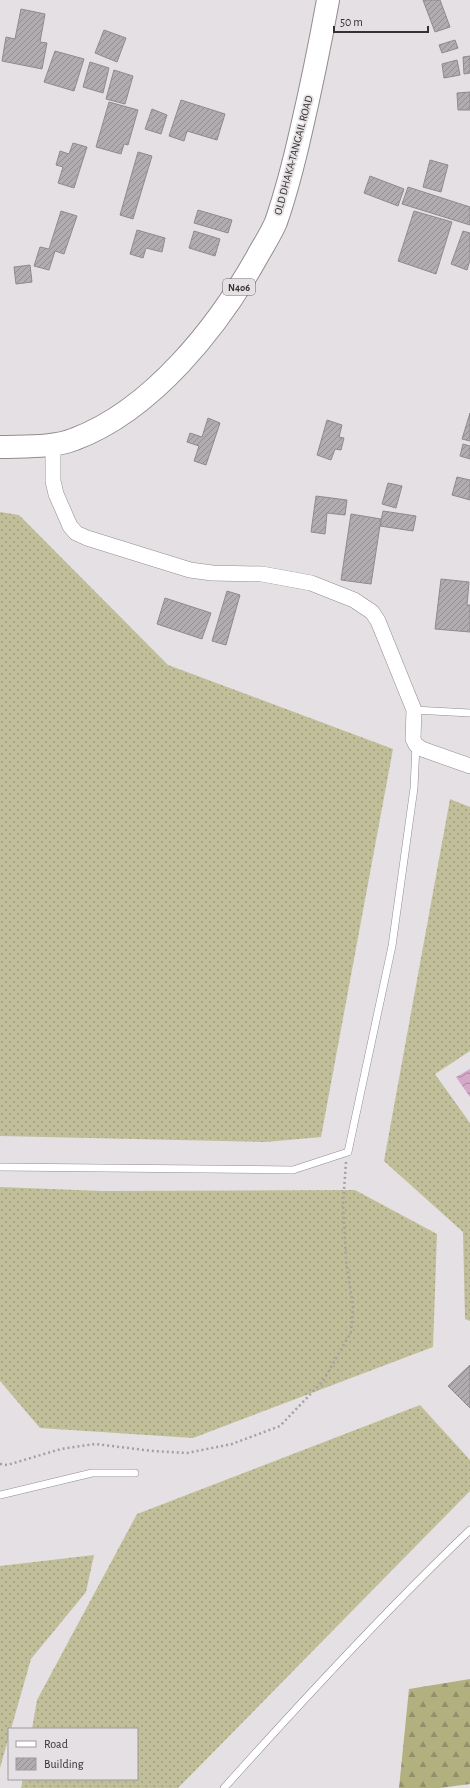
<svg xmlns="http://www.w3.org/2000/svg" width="470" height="1788" viewBox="0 0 470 1788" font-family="'Alegreya Sans',sans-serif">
<defs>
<pattern id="grass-dots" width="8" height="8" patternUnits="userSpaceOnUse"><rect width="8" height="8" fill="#c1bf99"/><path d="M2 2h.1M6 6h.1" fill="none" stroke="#9e9c7e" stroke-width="1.8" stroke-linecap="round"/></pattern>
<pattern id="forest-firs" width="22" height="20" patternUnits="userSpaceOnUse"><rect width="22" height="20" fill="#b3b080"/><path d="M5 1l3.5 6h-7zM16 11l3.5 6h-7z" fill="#92906a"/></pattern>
<pattern id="water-waves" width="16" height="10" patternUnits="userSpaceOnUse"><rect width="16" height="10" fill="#d4a8c6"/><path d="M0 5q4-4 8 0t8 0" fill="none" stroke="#ad89a2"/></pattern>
<pattern id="building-hatch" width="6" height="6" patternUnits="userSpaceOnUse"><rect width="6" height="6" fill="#b1acb0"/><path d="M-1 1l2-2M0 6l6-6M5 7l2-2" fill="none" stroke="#918d90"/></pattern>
</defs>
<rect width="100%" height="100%" fill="#e5e0e3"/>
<!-- grass -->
<g fill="url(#grass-dots)">
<path d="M0,512L19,515L168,665L393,749L321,1137L265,1142L0,1136Z"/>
<path d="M450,799L470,807V1051L435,1074L470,1123V1321L465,1319L463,1232L384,1161Z"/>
<path d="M0,1187L102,1191L355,1190L437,1234L433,1347L193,1438L40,1428L0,1381Z"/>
<path d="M420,1405L470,1460V1491L178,1788H21L23,1779H137V1729H32L37,1700L137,1514Z"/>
<path d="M94,1555L86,1592L31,1659L11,1729H9V1736L0,1768V1566Z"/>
</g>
<!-- forest -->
<path fill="url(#forest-firs)" d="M470,1679V1784L440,1788H399L409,1689Z"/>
<!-- water -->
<path fill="url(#water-waves)" d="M470,1069V1097L456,1077Z"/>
<!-- building -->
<g fill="url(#building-hatch)" stroke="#8f8a8d">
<path d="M423,0H440L450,27L435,32Z"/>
<path d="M21,9L45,14L40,42L47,43L42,69L2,61L6,37L15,39Z"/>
<path d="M104,30L126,38L117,62L95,53Z"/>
<path d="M455,40L458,48L442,53L439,45Z"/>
<path d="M55,51L84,59L74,91L44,82Z"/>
<path d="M470,56V73L464,74L463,57Z"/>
<path d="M457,60L460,75L444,78L442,64Z"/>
<path d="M90,62L109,68L103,93L83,87Z"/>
<path d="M114,70L133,76L125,104L106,99Z"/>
<path d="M470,92V110H458L457,93Z"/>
<path d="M181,100L225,114L217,140L187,131L184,141L169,136Z"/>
<path d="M109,102L138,110L128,145L124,144L121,154L96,147Z"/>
<path d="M152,109L167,115L161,134L145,129Z"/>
<path d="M73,143L87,147L74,188L58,183L63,167L56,165L60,151L69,154Z"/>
<path d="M138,152L152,156L133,219L120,215Z"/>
<path d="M430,160L448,165L441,192L423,187Z"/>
<path d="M370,176L404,189L398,206L364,193Z"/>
<path d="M408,187L470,207V225L402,204Z"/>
<path d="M198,210L232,220L228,233L194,223Z"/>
<path d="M61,211L77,216L64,254L55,251L49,270L34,266L40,247L49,249Z"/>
<path d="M414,211L452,222L436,274L398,261Z"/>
<path d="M137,230L165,238L162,252L146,248L143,258L130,254Z"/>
<path d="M194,231L220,239L215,256L189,248Z"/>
<path d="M463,231L470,233V260L467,270L451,264Z"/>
<path d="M30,265L32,282L16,284L14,267Z"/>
<path d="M470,413V441L462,439Z"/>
<path d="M208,418L220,423L206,465L194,461L199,446L187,442L190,433L202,437Z"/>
<path d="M327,420L342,425L339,437L344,438L341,450L335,449L331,460L317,455Z"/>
<path d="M463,444L470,446V459L460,456Z"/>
<path d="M457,477L470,480V500L452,495Z"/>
<path d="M388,483L402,486L396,508L382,504Z"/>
<path d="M316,496L347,500L345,515L327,513L325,534L311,532Z"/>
<path d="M383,511L416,516L413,531L380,526Z"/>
<path d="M351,514L381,519L371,584L341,580Z"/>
<path d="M441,579L469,582L467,605H470V632L435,629Z"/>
<path d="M227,591L240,595L226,645L212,641Z"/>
<path d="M165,598L211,613L202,639L157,624Z"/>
<path d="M470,1365V1408L448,1386Z"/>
</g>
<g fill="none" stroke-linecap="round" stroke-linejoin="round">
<defs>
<g id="lane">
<path d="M414,710L470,713"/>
<path d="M0,1167L293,1170L348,1152L392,946L414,788L416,745"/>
<path d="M0,1495L92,1473H135"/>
<path d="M224,1788C303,1700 384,1612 470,1530"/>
</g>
<path id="street" d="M53,445V481L56,494L70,526L76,533L87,538L190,570L212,573L262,574L311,583L354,600L372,612L378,621L414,710L413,739L416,745L422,749L470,766"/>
<path id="highway" d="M0,447C24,446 53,448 75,439C152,410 218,327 257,257C263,246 271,234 276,222C286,193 294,162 301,131C311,88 320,44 328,0"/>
</defs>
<!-- lane casing -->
<use href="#lane" stroke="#918c8f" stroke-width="8"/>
<!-- street casing -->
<use href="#street" stroke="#918c8f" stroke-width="16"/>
<!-- highway casing -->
<use href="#highway" stroke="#918c8f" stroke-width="24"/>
<!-- path -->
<path stroke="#a49fa2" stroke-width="2.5" stroke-dasharray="2 3" stroke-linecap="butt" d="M0,1464L7,1465L61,1449L95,1444L153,1451L187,1453L232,1444L280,1426L323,1381L351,1332L353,1306L346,1260L343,1204L346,1162"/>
<!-- lane -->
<use href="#lane" stroke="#fff" stroke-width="7"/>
<!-- street -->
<use href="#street" stroke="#fff" stroke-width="15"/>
<!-- highway -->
<use href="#highway" stroke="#fff" stroke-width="22"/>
</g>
<g text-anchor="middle" stroke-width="3.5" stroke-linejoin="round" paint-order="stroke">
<!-- shield labels -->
<rect fill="#e5e0e3" stroke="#6a6668" stroke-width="1" x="223" y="279" width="32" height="16" rx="3"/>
<g font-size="10" font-weight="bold" fill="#353234">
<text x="239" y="291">N406</text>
</g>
<!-- street labels -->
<g font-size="11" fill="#353234" stroke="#e5e0e3">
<text transform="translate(293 155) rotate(-75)" y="4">OLD DHAKA-TANGAIL ROAD</text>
</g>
</g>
<!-- legend -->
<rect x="8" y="1728" width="130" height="52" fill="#e5e0e3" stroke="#9f9a9d"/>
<rect x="16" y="1741" width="20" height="6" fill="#ffffff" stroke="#9f9a9d"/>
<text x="44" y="1748" font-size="12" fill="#353234">Road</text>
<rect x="16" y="1758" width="20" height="12" fill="url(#building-hatch)" stroke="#9f9a9d"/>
<text x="44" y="1768" font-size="12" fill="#353234">Building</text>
<!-- scale -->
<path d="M334 26v6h94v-6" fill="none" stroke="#353234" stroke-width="2"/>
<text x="340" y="26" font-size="12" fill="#353234" stroke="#e5e0e3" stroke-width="3" paint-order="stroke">50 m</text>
</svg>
